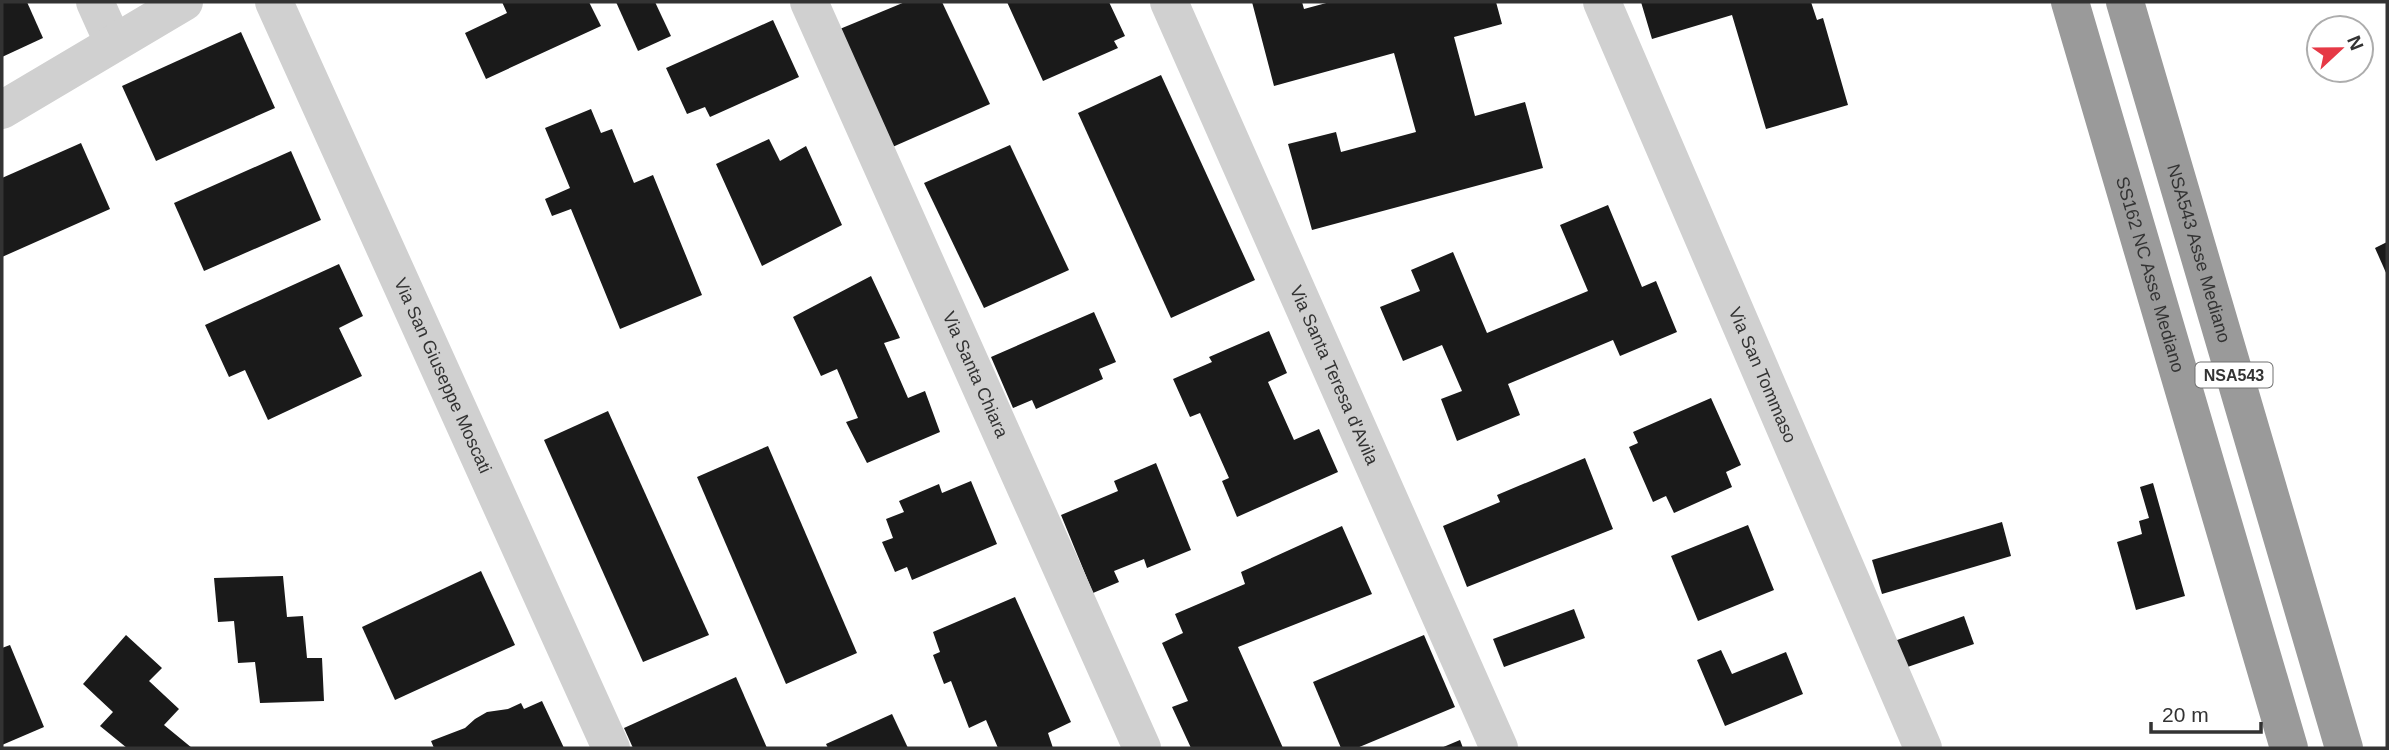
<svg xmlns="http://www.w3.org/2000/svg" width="2389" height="750" viewBox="0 0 2389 750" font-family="Helvetica,sans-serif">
<rect width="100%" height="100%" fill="#fff"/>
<!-- building -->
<g fill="#1a1a1a">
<path d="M2,2H27L43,38L2,57Z"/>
<path d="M502,2H589L601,26L486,79L465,33L507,13Z"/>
<path d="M616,2H655L671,36L638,51Z"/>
<path d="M905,2H942L990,104L888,149L835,31Z"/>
<path d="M1007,2H1109L1125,36L1114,41L1118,48L1043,81Z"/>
<path d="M1252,2H1302L1304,9L1330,2H1496L1502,24L1454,37L1475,116L1525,102L1543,168L1312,230L1288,144L1336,132L1341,152L1416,132L1394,53L1274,86Z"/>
<path d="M1641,2H1811L1817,20L1823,18L1848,105L1766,129L1732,15L1652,39Z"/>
<path d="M773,20L799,77L710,117L705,107L687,114L666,68Z"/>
<path d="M241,32L275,108L156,161L122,86Z"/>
<path d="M1161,75L1255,280L1171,318L1078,113Z"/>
<path d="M591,109L601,133L612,129L634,183L653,175L702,295L620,329L571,209L552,216L545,199L570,188L545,128Z"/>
<path d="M769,139L780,161L806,146L842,225L762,266L716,164Z"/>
<path d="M81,143L110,209L2,257V178Z"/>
<path d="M1010,145L1069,270L984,308L924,183Z"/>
<path d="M291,151L321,220L204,271L174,203Z"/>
<path d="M1608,205L1642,287L1656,281L1677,332L1620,356L1613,340L1508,384L1520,415L1457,441L1441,399L1462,391L1442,345L1403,361L1380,307L1420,291L1411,270L1453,252L1487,333L1588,291L1560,225Z"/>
<path d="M2387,242V275L2375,248Z"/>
<path d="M339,264L363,316L339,328L362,376L268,420L245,370L229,377L205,325Z"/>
<path d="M871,276L900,338L884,343L908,398L925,391L940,432L867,463L846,422L858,418L837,369L821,376L793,317Z"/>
<path d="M1094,312L1116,362L1099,369L1103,379L1036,409L1032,400L1013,408L991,357Z"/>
<path d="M1269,331L1287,373L1268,382L1294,440L1319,429L1338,472L1237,517L1222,481L1229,478L1200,413L1190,417L1173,379L1212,362L1209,357Z"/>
<path d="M1711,398L1741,465L1726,472L1732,487L1674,513L1666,496L1653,502L1629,447L1638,443L1633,432Z"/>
<path d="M608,411L709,635L643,662L544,440Z"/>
<path d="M768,446L857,653L786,684L697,477Z"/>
<path d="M1585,458L1613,529L1467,587L1443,526L1500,502L1497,495Z"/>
<path d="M1156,463L1191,550L1147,568L1144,559L1114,571L1119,582L1093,593L1061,515L1118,491L1114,481Z"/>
<path d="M971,481L997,544L912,580L907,567L895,572L882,542L893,538L886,519L904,512L899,501L939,484L942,493Z"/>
<path d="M2153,483L2185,596L2136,610L2117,542L2142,534L2139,521L2149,518L2140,487Z"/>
<path d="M2002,522L2011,556L1882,594L1872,560Z"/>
<path d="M1748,525L1774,590L1698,621L1671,556Z"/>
<path d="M1342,526L1372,594L1238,647L1283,748H1191L1172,707L1188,701L1162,643L1183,633L1175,614L1245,584L1241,572Z"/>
<path d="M481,571L515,645L395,700L362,627Z"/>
<path d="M283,576L287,617L303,616L307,658H322L324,701L260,703L255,662L238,663L234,621L218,622L214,578Z"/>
<path d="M1015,597L1071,722L1048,733L1053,748H998L986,720L969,728L951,681L944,684L933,655L940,652L933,632Z"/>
<path d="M1574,609L1585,638L1504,667L1493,639Z"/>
<path d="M1964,616L1974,644L1896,671L1886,644Z"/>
<path d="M126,635L162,668L149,681L179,709L164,725L192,748H127L100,726L113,712L83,684Z"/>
<path d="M1424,635L1455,707L1357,748H1341L1313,682Z"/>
<path d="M10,645L44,727L2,745V648Z"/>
<path d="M1721,650L1732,674L1786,652L1803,694L1725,726L1697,660Z"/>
<path d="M736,677L767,748H633L624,728Z"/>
<path d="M542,701L564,748H434L431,741L465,728L475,719L487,712L508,709L521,703L524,709Z"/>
<path d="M892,714L908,748H828L826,744Z"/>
<path d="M1460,740L1463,748H1441Z"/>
</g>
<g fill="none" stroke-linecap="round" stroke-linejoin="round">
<!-- minor -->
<g stroke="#d0d0d0" stroke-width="38">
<path d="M95,2L113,42"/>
<path id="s1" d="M274,2L611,748"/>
<path id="s2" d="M809,2L1142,748"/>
<path id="s3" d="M1169,2L1499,748"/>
<path id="s4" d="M1602,2L1923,748"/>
<path d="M2,110L184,2"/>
</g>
<!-- highway -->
<g stroke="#9a9a9a" stroke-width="38">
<path id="s5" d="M2070,2L2289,748"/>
<path id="s6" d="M2125,2L2344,748"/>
</g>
</g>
<g text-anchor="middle" stroke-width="7" stroke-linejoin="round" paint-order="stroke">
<!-- shield labels -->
<rect fill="#fff" stroke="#707070" stroke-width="2" x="2195.5" y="362.5" width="77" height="25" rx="5"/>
<g font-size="16" font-weight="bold" fill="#333">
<text x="2234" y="381">NSA543</text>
</g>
<!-- street labels -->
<g font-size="18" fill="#333" stroke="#fff">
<text dy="6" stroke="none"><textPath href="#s6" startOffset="262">NSA543 Asse Mediano</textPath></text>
<text dy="6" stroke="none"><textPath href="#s5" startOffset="284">SS162 NC Asse Mediano</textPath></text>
<text dy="6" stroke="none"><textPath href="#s1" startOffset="410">Via San Giuseppe Moscati</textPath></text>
<text dy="6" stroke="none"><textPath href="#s2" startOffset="408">Via Santa Chiara</textPath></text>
<text dy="6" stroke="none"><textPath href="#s3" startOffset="408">Via Santa Teresa d'Avila</textPath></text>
<text dy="6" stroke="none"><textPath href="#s4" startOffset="406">Via San Tommaso</textPath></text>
</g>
</g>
<!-- border -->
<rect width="2389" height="750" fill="none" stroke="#333333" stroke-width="7"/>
<!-- north arrow -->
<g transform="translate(2340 49) rotate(68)"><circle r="33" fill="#ffffff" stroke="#adadad" stroke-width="2"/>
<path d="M0-5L12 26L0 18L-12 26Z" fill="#e63946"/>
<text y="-10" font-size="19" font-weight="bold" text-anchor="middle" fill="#333333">N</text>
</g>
<!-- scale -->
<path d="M2151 722v10h110v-10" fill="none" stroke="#333333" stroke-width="3.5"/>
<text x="2162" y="722" font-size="21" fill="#333333" stroke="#ffffff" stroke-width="5" paint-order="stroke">20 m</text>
</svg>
